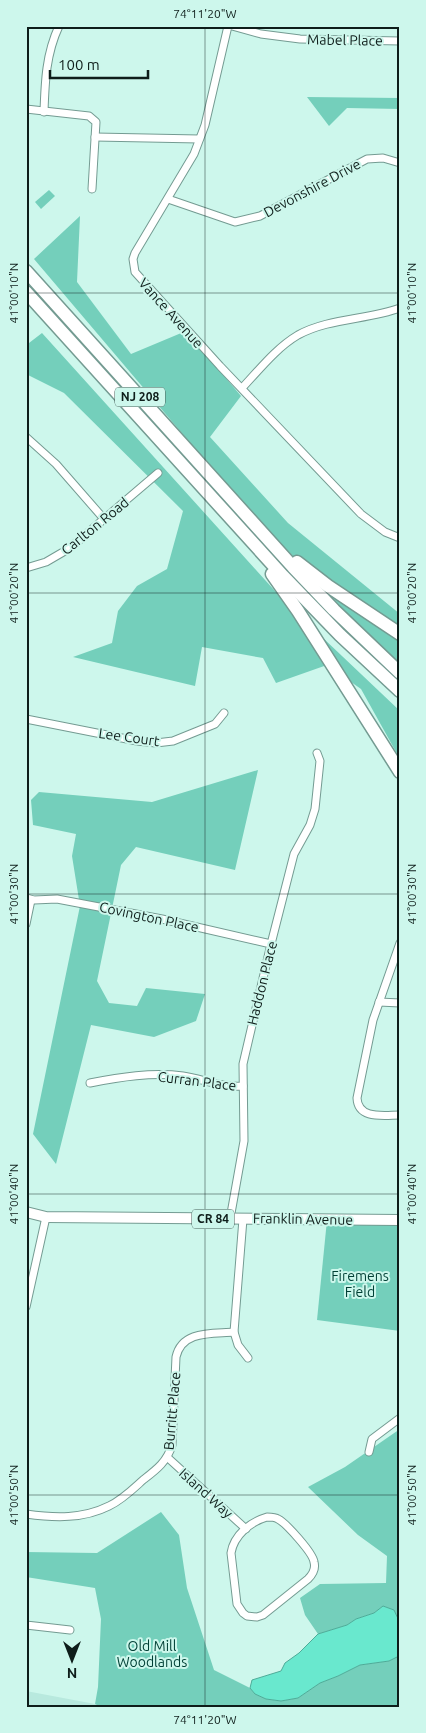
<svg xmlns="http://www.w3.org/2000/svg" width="426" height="1733" viewBox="0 0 426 1733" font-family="Ubuntu,sans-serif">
<rect width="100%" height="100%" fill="#cdf7ec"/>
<!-- built -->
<path fill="#b8e9de" d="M26,1691L95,1704L102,1707H26Z"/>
<!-- green -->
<g fill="#74cfbb">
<path d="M307,97L400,98V109L347,108L329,126Z"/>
<path d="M49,190L55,196L41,209L35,202Z"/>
<path d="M80,216L77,282L131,354L186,331L241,396L210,437L288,523L400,614V663L365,632L231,491L34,259Z"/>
<path d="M42,333L284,601L400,711V759L361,689L327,665L276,683L263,658L202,647L195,686L73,657L112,643L118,611L137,586L167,569L183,511L64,393L26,374V343H29Z"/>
<path d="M258,770L235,870L136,847L121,865L97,981L109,1003L137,1006L146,988L205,994L196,1021L154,1037L91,1025L56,1164L33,1134L80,906L72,856L76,834L33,825L31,800L39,792L152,802Z"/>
<path d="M327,1220H400V1331L317,1320Z"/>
<path d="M400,1429V1623L394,1610L383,1606L374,1613L356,1619L347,1625L318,1634L305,1615L300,1598L320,1584L386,1583L387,1556L358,1535L308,1487L345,1467Z"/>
<path d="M161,1512L179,1535L187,1588L214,1670L250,1688L255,1694L266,1699L281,1701L298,1698L320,1683L338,1676L360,1665L389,1661L400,1655V1707H101L95,1704L98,1687L101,1619L95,1588L26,1577V1552L97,1553Z"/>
</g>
<!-- water -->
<path fill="#69e8ce" stroke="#4eab98" d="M383,1606L394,1610L400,1623L399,1656L389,1661L360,1665L338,1676L320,1683L298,1698L281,1701L266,1699L255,1694L250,1688L252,1680L281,1671L285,1663L299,1653L318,1634L347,1625L356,1619L374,1613Z"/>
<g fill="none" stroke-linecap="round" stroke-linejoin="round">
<defs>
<g id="street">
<path d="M228,26L205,125L194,154L135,253L133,259L135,272L220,366L361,514L385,532L400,538"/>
<path d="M232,26L261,34L300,39L400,41"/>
<path d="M26,109L89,116L96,122L92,189"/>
<path d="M44,112C45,81 46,54 59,26"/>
<path d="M95,137L199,139"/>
<path d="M168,199L235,222L260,216L367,159L383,158L400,163"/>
<path d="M242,388C259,370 276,348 298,335C329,318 367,320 400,308"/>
<path d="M26,437L56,464L104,519"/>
<path d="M26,568L46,562L70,548L158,473"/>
<path d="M26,719L137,741L156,743L173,741L215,724L224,713"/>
<path d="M26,898L34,900L57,899L162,919L271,944"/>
<path d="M26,924L31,900"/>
<path d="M400,943L373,1020L357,1098C358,1120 384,1115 400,1115"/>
<path d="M379,1002L400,1003"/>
<path d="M90,1083C120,1077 152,1072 183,1076C203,1079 222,1088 243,1086"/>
<path d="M230,1219L244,1141L243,1064L271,944L294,854L310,825L315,809L320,761L317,753"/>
<path d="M243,1219L234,1332L238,1345L248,1358"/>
<path d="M26,1307L46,1217"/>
<path d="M369,1452L372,1439L400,1418"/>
<path d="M167,1457L246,1529"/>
<path d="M26,1514C55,1518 83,1519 109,1506C122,1500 133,1489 143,1480C156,1470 167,1462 172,1445L176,1357C182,1330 212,1334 234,1332"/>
<path d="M267,1517C271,1517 275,1517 278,1519C286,1523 313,1553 314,1562C316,1569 313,1574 308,1579L263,1615L257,1617L247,1616L243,1613L237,1604L231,1553C234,1535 250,1522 267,1517Z"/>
<path d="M26,1625L70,1630"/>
</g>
<path id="primary" d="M26,1212L46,1217L400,1220"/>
<g id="highway">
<path d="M26,271L293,567L334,610L400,673"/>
<path d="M26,292L283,576L340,635L400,691"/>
<path d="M297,562L328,586L400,634"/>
<path d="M272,574L298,611L400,772"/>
</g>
</defs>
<!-- street casing -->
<use href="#street" stroke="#749b92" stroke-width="9"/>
<!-- primary casing -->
<use href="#primary" stroke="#749b92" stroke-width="12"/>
<!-- highway casing -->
<use href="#highway" stroke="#749b92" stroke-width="15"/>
<!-- street -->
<use href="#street" stroke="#fff" stroke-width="7"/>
<!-- primary -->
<use href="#primary" stroke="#fff" stroke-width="10"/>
<!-- highway -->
<use href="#highway" stroke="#fff" stroke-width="12"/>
</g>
<!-- ticks -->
<path fill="none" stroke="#0e1d1a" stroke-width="1" stroke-opacity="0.45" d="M205,26V1707M26,293H400M26,593H400M26,894H400M26,1194H400M26,1495H400"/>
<g text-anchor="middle" stroke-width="4" stroke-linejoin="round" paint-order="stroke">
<!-- shield labels -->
<g fill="#cdf7ec" stroke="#475e59" stroke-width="1">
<rect x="115" y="387.5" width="50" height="19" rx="4"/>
<rect x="192" y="1209.5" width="42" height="19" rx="4"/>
</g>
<g font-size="12" font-weight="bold" fill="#0e1d1a">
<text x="140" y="401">NJ 208</text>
<text x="213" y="1223">CR 84</text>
</g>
<!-- street labels -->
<g font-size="14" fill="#0e1d1a" stroke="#cdf7ec">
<text transform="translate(345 40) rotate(1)" y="5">Mabel Place</text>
<text transform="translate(312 188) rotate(-28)" y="5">Devonshire Drive</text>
<text transform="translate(171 313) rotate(48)" y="5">Vance Avenue</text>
<text transform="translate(95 526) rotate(-39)" y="5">Carlton Road</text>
<text transform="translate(129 737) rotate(8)" y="5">Lee Court</text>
<text transform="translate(149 917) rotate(12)" y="5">Covington Place</text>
<text transform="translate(262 983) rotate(-76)" y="5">Haddon Place</text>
<text transform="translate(197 1081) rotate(7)" y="5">Curran Place</text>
<text transform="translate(303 1219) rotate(1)" y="5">Franklin Avenue</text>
<text transform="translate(172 1411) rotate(-85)" y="5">Burritt Place</text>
<text transform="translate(206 1493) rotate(42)" y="5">Island Way</text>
</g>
<!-- park labels -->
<g font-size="14" fill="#013f35" stroke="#cdf7ec">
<text x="360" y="1281">Firemens<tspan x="360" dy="16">Field</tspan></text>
<text x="152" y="1651">Old Mill<tspan x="152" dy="16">Woodlands</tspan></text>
</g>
</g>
<!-- border -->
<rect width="426" height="1733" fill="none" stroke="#cdf7ec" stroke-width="55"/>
<!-- north arrow -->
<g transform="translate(72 1660) rotate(180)" stroke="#cdf7ec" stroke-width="4" paint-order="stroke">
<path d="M0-4L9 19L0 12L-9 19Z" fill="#0e1d1a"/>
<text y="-8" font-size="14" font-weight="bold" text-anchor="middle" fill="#0e1d1a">N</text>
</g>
<!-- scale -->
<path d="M50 70v8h98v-8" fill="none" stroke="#0e1d1a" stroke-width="2.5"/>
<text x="58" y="70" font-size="15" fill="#0e1d1a" stroke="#cdf7ec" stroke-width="4" paint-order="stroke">100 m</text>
<rect x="28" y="28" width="370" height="1678" fill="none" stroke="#0e1d1a" stroke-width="2"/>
<g font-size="12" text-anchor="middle" fill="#0e1d1a">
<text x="205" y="18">74°11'20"W</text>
<text transform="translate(412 293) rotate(-90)" y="4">41°00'10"N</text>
<text transform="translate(14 293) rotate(-90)" y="4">41°00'10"N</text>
<text transform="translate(14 593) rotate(-90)" y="4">41°00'20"N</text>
<text transform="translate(412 593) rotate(-90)" y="4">41°00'20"N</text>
<text transform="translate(14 894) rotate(-90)" y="4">41°00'30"N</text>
<text transform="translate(412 894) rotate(-90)" y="4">41°00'30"N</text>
<text transform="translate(14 1194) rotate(-90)" y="4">41°00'40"N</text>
<text transform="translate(412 1194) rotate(-90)" y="4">41°00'40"N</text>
<text transform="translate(412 1495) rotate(-90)" y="4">41°00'50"N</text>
<text transform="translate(14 1495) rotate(-90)" y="4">41°00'50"N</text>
<text x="205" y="1724">74°11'20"W</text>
</g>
</svg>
